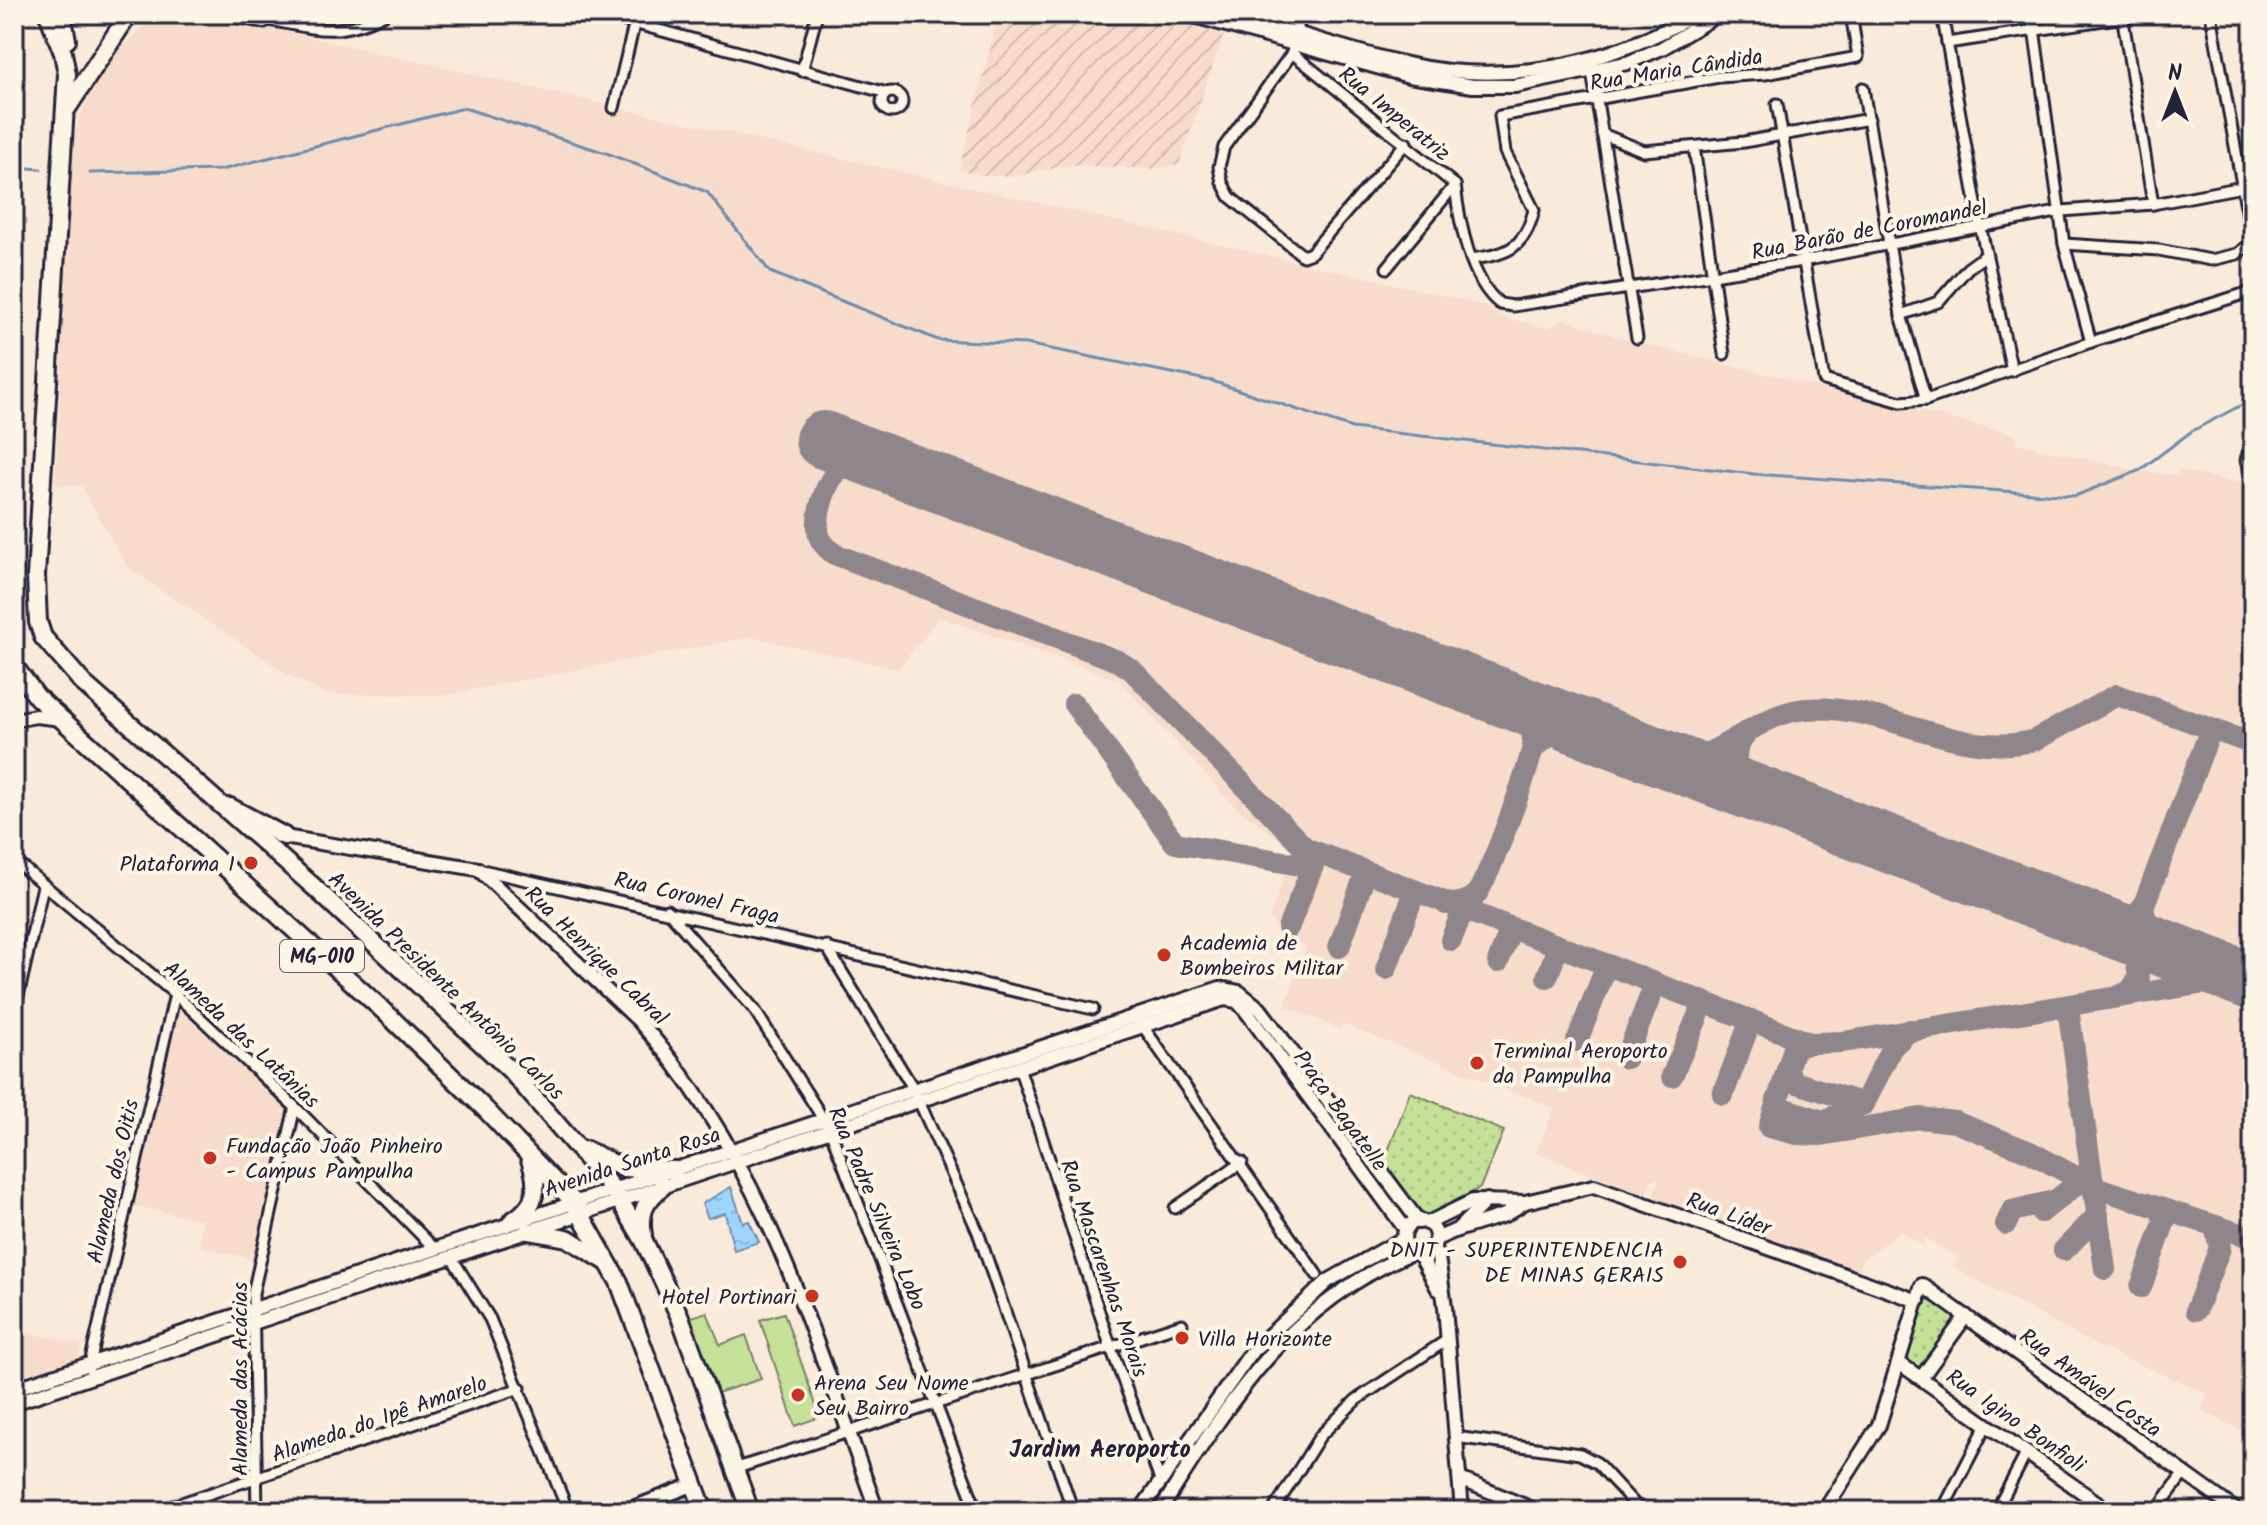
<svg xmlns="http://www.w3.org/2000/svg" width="2267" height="1525" viewBox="0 0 2267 1525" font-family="Kalam,sans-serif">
<defs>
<pattern id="industrial-furrows" width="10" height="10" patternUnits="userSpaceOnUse" patternTransform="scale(2)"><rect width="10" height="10" fill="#f8dccb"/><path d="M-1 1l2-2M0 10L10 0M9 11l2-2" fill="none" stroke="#d4bcaf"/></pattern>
<pattern id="park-dots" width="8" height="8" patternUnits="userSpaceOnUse" patternTransform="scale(2)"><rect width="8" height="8" fill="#c5e097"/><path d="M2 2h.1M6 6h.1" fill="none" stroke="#a9c083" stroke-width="1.8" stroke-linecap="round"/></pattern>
<pattern id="water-ripples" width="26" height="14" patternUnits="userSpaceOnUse" patternTransform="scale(2)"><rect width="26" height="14" fill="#9dd5fd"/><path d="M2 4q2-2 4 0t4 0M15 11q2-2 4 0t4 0" fill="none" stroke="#87b7da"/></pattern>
</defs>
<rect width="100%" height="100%" fill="#faead9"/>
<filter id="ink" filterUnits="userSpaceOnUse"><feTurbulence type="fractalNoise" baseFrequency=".0125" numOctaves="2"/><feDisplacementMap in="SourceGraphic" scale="16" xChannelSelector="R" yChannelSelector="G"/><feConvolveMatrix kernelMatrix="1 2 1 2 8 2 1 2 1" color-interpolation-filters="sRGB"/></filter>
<g filter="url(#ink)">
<!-- built -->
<g fill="#f8dccb">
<path d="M159,14H208L1450,297L1483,305L1505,318L1548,328L1563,319L1619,338L2017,435V443L2124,468L2177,476L2180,470L2253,486V1436L2201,1410L2208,1394L2097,1346L1953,1267L1959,1258L1929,1241L1925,1239L1923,1246L1901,1231L1863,1259L1859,1272L1747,1233L1749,1227L1744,1225L1741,1231L1707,1218L1709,1209L1701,1205L1697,1214L1652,1196L1659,1180L1654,1178L1645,1195L1536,1153L1554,1108L1342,1024L1340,1029L1285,1006L1306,946L1282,936L1270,917L1293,849L1235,807L1118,679L939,617L898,669L751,637L444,695L325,694L290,676L127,567L81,486L55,484L73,135L89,93L111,55Z"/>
<path d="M176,1007L289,1109L255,1260L199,1246L202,1220L132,1206Z"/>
<path d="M14,1330L82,1344L78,1358L14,1379Z"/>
</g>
<!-- industrial -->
<path fill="url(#industrial-furrows)" d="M999,14H1141L1224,33L1179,165L1152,169L1073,165L1013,176H982L959,170Z"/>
<!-- green -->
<g fill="#c5e097" stroke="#748169" stroke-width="2">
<path d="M707,1312L720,1345L746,1335L761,1379L714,1394L686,1319Z"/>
<path d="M784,1313L820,1417L795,1426L760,1320Z"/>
</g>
<!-- park -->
<g fill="url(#park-dots)" stroke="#748169" stroke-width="2">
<path d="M1410,1092L1504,1131L1480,1188L1426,1216L1412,1215L1380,1173Z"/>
<path d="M1926,1296L1955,1318L1920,1369L1906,1360Z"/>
</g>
<!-- water -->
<path fill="url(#water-ripples)" stroke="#6c8daf" stroke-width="2" d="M731,1187L743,1223L749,1221L759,1242L734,1250L725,1213L708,1218L702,1204Z"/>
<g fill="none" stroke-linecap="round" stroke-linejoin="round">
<!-- stream -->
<g stroke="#6c8daf" stroke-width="3">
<path d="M14,167L41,169"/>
<path d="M90,173L221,170L464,108L609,154L707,192L770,272L938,340L1026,344L1212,381L1352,428L1754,474L2075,496L2140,470L2192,431L2253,399"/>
</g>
<!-- taxiway -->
<g stroke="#8e868a" stroke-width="22">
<path d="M880,461C867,460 855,459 843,466C827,476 814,517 819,535C821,543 828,549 834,554L1118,661L1131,669L1305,848L1789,1035L1810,1043L1843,1042L2217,981L2253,982"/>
<path d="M1074,704L1175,843L1300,865L1305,848"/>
<path d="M1748,731C1728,752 1734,776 1755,793"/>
<path d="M1533,749L1555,731L1578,726"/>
<path d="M1672,762C1721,761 1757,712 1807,709C1885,703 1958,761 2035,740L2117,695L2253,744"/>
<path d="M1446,904C1456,904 1467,903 1475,896C1487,884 1532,762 1533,744C1534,729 1527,717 1518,704"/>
<path d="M2143,907L2149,936L2166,949"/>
<path d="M2102,925L2127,921L2143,907L2211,729"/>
<path d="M1288,928L1318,853"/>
<path d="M1451,940L1463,910"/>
<path d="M1339,947L1366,872"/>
<path d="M1498,962L1511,928"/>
<path d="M1386,969L1415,891"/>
<path d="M1547,977L1558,947"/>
<path d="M2119,996L2130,991L2139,978L2136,957L2119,932"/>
<path d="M2060,1007L2069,1015L2105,1269"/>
<path d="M1577,1041L1607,965"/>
<path d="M1810,1043L1794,1048L1769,1127L1797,1134L1821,1135L1920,1118L1955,1122L2030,1152L2094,1187L2253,1238"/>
<path d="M1626,1058L1655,984"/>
<path d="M1787,1070L1794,1082L1864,1104"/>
<path d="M1672,1076L1704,1002"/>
<path d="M1723,1094L1751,1020"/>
<path d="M1777,1100L1783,1108L1823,1121L1864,1104L1892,1047L1910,1030"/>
<path d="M2041,1212L2082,1180L2088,1171"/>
<path d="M2006,1224L2012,1211L2054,1201"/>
<path d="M2064,1250L2098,1215"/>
<path d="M2141,1287L2164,1223L2162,1209"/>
<path d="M2196,1310L2220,1248L2215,1226"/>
</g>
<!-- runway -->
<path stroke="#8e868a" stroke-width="58" d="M824,440L2253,982"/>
<defs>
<g id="street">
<path d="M601,14L887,93"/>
<path d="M1301,14L1292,53L1224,147L1219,167L1222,182L1230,197L1303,256L1311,253L1406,143"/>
<path d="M1942,14L1980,225L2012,371"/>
<path d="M2032,14L2064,244L2091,342"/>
<path d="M2122,14L2153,204"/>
<path d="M2211,14L2253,245"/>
<path d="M263,19C315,28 335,39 385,14"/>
<path d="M1947,43L2145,14"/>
<path d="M1292,53L1455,185C1459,221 1470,281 1500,304L1513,306L1803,261L2062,211L2153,204L2253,185"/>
<path d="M1591,66L1637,338"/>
<path d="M802,71L817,14"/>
<path d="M1863,88L1901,315L1926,400"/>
<circle cx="892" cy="102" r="10"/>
<path d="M1777,104L1824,380L1901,402L1926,400L2091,342L2253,291"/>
<path d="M614,108L635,21"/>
<path d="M1602,134L1644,151L1744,142L1869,119"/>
<path d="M1694,147L1724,354"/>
<path d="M2064,244L2159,250L2211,260L2237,254L2252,242"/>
<path d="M1471,259C1507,255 1525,248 1534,210L1505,152L1500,116L1719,77L1765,74L1858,57L1851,14"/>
<path d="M1387,268L1455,185"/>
<path d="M1901,315L1938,302L1968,268L1986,255"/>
<path d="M2253,426L2246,461L2253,472"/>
<path d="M14,860L175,994L295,1107L434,1248"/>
<path d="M478,869L1093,1009"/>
<path d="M667,910L754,1009L830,1130L977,1511"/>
<path d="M826,946L913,1088L978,1232L1073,1511"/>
<path d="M14,1014L43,886"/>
<path d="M1140,1022L1317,1275"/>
<path d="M1019,1067L1111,1348L1160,1480"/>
<path d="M1175,1208L1242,1162"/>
<path d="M452,1258L490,1319L568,1511"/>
<path d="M89,1368L175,994"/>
<path d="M1455,1437L1580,1454L1597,1463L1641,1511"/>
<path d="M734,1469L1182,1324"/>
<path d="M158,1511L520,1388"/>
<path d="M257,1511L253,1293L295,1107"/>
<path d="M1273,1511L1320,1436L1356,1400L1447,1340"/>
<path d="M1942,1511L1987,1424"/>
<path d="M1996,1511L2027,1452"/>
<path d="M2156,1511L2184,1473"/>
</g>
<g id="secondary">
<path d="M73,14H90"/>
<path d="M1187,14L1409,76L1473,86H1515L1627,63L1662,48L1719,14"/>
<path d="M1230,14C1289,29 1347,51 1407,64C1506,86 1609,65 1695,14"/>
<path d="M14,720L36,716L62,719"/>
<path d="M278,836L478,869L639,1021C766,1164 813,1336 877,1511"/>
<circle cx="1420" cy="1237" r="16"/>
<path d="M1428,1223L1473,1201L1525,1202L1594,1186L1918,1301"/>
<path d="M1457,1230L1505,1215L1525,1202"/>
<path d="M1436,1239L1457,1230L1487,1200"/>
<path d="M1432,1247L1438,1257L1445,1307L1462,1511"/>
<path d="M1419,1253L1438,1289"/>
<path d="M1899,1363L2109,1511"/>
<path d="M1921,1378L1966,1316"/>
<path d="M14,1389L1220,988L1239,992L1260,1009L1419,1222"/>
<path d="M14,1403L1224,999L1237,1001L1246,1011L1406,1230"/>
<path d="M1460,1479L1537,1511"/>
<path d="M625,1511L695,1484"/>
<path d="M1140,1511L1253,1350L1328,1281L1404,1238"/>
<path d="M1160,1511C1229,1402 1289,1303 1414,1252"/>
<path d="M1824,1511L1879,1425L1922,1285L2237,1511"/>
</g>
<g id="highway">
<path d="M48,14L63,53L67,74L36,576L38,622L43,637L83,683L314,887L511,1071L613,1189L644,1241L680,1317L750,1511"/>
<path d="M62,14L67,40"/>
<path d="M239,14L263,19"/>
<path d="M66,110L129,14"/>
<path d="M14,666L37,697L385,1012L484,1108L573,1201L619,1282L704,1511"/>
<path d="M230,807L284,836"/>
<path d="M586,1150L623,1168L675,1170"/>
<path d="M512,1221C537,1206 540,1187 530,1160"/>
<path d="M528,1231L567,1238L607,1262"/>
<path d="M643,1235C639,1212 645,1201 663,1186"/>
</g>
</defs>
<!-- street casing -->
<use href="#street" stroke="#22223b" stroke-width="15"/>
<!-- secondary casing -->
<use href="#secondary" stroke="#22223b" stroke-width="18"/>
<!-- highway casing -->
<use href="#highway" stroke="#22223b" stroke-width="22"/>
<!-- street -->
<use href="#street" stroke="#fcf5e5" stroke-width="9"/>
<!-- secondary -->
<use href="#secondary" stroke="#fcf5e5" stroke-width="12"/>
<!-- highway -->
<use href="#highway" stroke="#fcf5e5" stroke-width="16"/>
</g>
</g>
<!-- markers -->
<g fill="#c8321e" stroke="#fcf5e5" stroke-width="3">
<circle cx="251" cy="863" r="8"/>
<circle cx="1164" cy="955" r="8"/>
<circle cx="1477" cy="1063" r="8"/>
<circle cx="210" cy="1158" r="8"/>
<circle cx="1680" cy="1262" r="8"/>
<circle cx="812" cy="1296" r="8"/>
<circle cx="1182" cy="1338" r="8"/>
<circle cx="798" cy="1395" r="8"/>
</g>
<g text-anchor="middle" stroke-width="8" stroke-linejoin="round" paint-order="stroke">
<!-- shield labels -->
<rect fill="#fcf5e5" stroke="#63616e" stroke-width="2" x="280" y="940" width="84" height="32" rx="6"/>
<g font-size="20" font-weight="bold" fill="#22223b">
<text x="322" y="963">MG-010</text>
</g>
<!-- street labels -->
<g font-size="22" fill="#22223b" stroke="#fcf5e5">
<text transform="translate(1676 69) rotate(-9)" y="8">Rua Maria Cândida</text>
<text transform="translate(1395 113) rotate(39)" y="8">Rua Imperatriz</text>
<text transform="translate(1869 229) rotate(-11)" y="8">Rua Barão de Coromandel</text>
<text transform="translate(697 897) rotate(13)" y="8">Rua Coronel Fraga</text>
<text transform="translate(597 955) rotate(44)" y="8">Rua Henrique Cabral</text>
<text transform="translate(447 985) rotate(44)" y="8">Avenida Presidente Antônio Carlos</text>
<text transform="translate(242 1034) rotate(43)" y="8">Alameda das Latânias</text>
<text transform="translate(1341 1110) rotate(54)" y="8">Praça Bagatelle</text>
<text transform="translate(632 1161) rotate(-18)" y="8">Avenida Santa Rosa</text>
<text transform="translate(112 1181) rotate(-77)" y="8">Alameda dos Oitis</text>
<text transform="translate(878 1208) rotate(67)" y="8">Rua Padre Silveira Lobo</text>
<text transform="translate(1729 1213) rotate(20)" y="8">Rua Líder</text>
<text transform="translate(1105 1268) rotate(71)" y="8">Rua Mascarenhas Morais</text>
<text transform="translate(239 1379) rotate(-90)" y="8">Alameda das Acácias</text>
<text transform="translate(2091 1382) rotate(36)" y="8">Rua Amável Costa</text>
<text transform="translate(379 1418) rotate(-19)" y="8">Alameda do Ipê Amarelo</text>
<text transform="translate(2016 1420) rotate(35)" y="8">Rua Igino Bonfioli</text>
</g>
<!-- poi labels -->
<g font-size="22" fill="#22223b" stroke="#fcf5e5" text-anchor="start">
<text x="235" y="871" text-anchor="end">Plataforma 1</text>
<text x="1180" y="950">Academia de<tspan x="1180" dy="25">Bombeiros Militar</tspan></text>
<text x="1493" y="1058">Terminal Aeroporto<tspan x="1493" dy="25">da Pampulha</tspan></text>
<text x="226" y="1153">Fundação João Pinheiro<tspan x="226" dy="25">- Campus Pampulha</tspan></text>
<text x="1664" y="1257" text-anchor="end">DNIT - SUPERINTENDENCIA<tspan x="1664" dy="25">DE MINAS GERAIS</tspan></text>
<text x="796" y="1304" text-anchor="end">Hotel Portinari</text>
<text x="1198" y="1346">Villa Horizonte</text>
<text x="814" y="1390">Arena Seu Nome<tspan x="814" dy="25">Seu Bairro</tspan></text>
</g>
<!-- neighbourhood labels -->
<g font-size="24" font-weight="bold" fill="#22223b" stroke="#fcf5e5">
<text x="1100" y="1457">Jardim Aeroporto</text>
</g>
</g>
<!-- margin -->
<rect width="2267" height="1525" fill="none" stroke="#fcf5e5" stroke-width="48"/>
<rect x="24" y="24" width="2219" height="1477" fill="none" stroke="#22223b" stroke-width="3" filter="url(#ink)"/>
<!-- north arrow -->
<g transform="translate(2175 92)" stroke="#fcf5e5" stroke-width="6" paint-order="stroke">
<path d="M0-6L14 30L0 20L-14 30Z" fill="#22223b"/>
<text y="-12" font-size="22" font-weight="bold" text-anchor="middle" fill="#22223b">N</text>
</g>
</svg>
